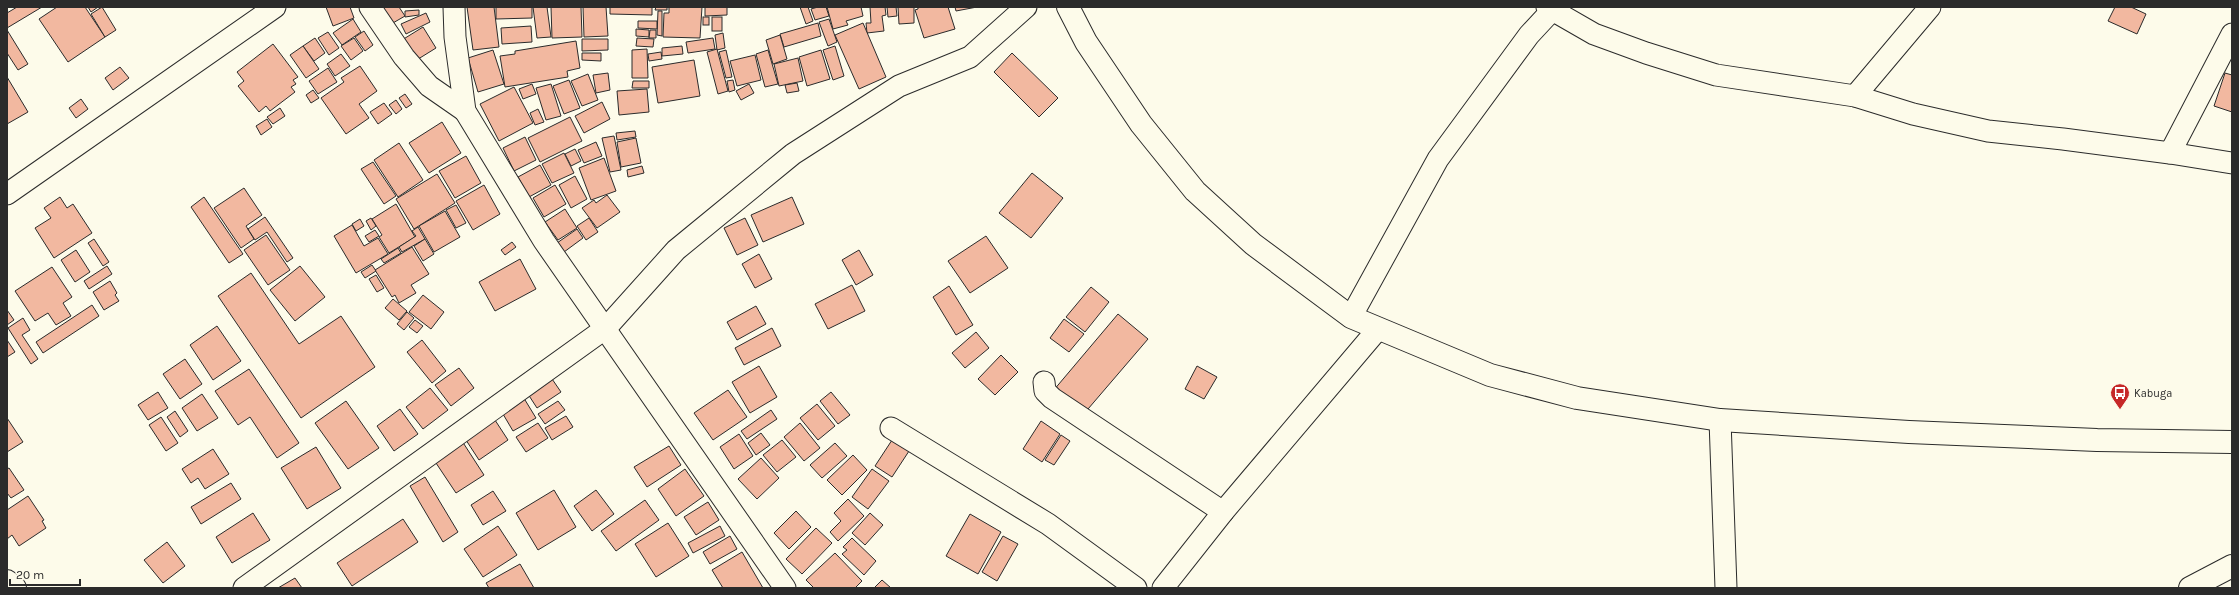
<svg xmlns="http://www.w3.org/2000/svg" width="2239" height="595" viewBox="0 0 2239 595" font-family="Karla,sans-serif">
<rect width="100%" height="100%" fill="#fdfbea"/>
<!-- building -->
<g fill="#f2b8a0" stroke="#2b2b2b">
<path d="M17,7H42L7,28V13Z"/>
<path d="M57,7H85L105,37L68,62L39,19Z"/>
<path d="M88,7H98L91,12Z"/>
<path d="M102,7L116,30L105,37L91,14Z"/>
<path d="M326,7H350L354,18L333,26Z"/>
<path d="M374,7H399L405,16L386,27Z"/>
<path d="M467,7H494L499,47L473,50Z"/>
<path d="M496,7H532V18L496,19Z"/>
<path d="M533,7H547L551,37L537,38Z"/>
<path d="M551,7H581L582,37L552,38Z"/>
<path d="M583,7H606L608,36L584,37Z"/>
<path d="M610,7H652V15L610,14Z"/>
<path d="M656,7H667V10H655Z"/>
<path d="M669,7H702L700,38L663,37L664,13H669Z"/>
<path d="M705,7H727V15L705,16Z"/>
<path d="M800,7H808L813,21L806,24Z"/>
<path d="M818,7H826L829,16L815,20L811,9Z"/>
<path d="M827,7H861L863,16L846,21L848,25L833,29Z"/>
<path d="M870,7H885L886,15L882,16L884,31L867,33L866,23H871Z"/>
<path d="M887,7H896L897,16L888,17Z"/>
<path d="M898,7H914V23L899,24Z"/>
<path d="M918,7H948L955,29L924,38L915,10L918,9Z"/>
<path d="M955,7H977L956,11Z"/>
<path d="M2115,7H2131L2146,14L2137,34L2108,21Z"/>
<path d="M419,10V15L405,17V11Z"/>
<path d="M658,11H662V36L657,35Z"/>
<path d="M426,13L430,22L406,34L401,24Z"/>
<rect x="703" y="17" width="6" height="8"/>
<rect x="712" y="17" width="10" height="14"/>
<path d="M353,19L361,32L342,45L333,33Z"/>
<path d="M829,19L837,42L828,46L819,22Z"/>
<path d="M638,21H657V29L638,28Z"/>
<path d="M818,23L821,36L784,47L780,34Z"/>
<path d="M863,23L886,77L859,89L835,35Z"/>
<path d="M531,26L532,42L502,44L501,28Z"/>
<path d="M423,27L436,48L415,61L402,40Z"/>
<path d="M636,29L649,30V37L636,36Z"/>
<path d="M7,30L28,64L18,70L7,53Z"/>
<path d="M650,30H656V38H649Z"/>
<path d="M364,31L373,45L365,51L355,37Z"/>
<path d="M328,32L339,48L329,55L318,38Z"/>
<path d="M723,33L725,48L717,50L715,35Z"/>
<path d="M780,35L787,59L773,64L766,40Z"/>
<path d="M315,38L325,53L314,61L303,46Z"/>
<path d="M354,38L363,51L351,60L341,46Z"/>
<path d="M637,38L654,39L653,47L636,46Z"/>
<path d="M713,38L715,49L688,53L686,42Z"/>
<path d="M582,39H608V50L582,51Z"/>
<path d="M576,41L580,68L567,71L568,77L505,87L500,56L515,54V51Z"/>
<path d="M273,44L298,77L293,80L296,84L291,87L295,92L270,111L266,106L259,112L238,86L244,81L237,72Z"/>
<path d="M303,46L319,69L306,78L290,55Z"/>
<path d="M682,46L683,54L662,56V48Z"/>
<path d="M835,46L844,76L833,80L823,50Z"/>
<path d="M647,49L648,78H632V50Z"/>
<path d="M717,49L728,91L718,94L707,52Z"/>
<path d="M493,50L504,84L478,92L468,58Z"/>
<path d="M726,50L732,77L726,78L719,52Z"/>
<path d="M768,50L778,84L765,87L756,54Z"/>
<path d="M821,50L830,79L807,86L799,57Z"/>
<path d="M661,52L662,59L649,61L648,54Z"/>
<path d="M582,53H601V61L582,60Z"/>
<path d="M1012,53L1058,98L1039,117L994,72Z"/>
<path d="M341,54L350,66L335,76L327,64Z"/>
<path d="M755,55L761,80L737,86L730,61Z"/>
<path d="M798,58L803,81L779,86L774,64Z"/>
<path d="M694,60L700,96L658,103L652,67Z"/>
<path d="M360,66L377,91L359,104L369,118L346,134L321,98L344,82L341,78Z"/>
<path d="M120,67L129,78L113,90L105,78Z"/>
<path d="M328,68L337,82L318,94L309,81Z"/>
<path d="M608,73L610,90L596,93L593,75Z"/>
<path d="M2225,73L2232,75V112L2214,106Z"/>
<path d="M588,74L598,100L582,106L571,81Z"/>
<path d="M7,77L28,112L7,124Z"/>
<path d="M569,80L580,108L564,114L553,86Z"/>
<path d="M733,80L735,90L729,92L727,81Z"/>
<path d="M633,81H649V88H632Z"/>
<path d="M797,83L799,91L787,93L785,85Z"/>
<path d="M532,84L536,94L523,99L519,89Z"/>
<path d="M551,84L561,116L546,120L536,88Z"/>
<path d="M749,84L754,93L741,100L736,91Z"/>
<path d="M514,87L533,123L499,141L480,104Z"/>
<path d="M647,89L649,112L619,115L617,91Z"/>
<path d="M313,90L319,98L311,103L306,95Z"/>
<path d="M405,94L412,104L406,108L399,98Z"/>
<path d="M81,99L88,109L76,118L69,108Z"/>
<path d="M396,100L402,109L396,114L389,105Z"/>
<path d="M602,102L610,119L584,133L575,116Z"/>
<path d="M384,103L392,114L378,124L370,112Z"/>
<path d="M280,108L285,116L273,124L267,117Z"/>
<path d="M538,109L544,122L535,125L530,113Z"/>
<path d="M570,117L582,141L540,162L528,138Z"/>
<path d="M267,119L272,127L261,135L256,126Z"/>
<path d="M442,122L461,153L429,173L409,143Z"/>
<path d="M635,131L636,137L617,140L616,133Z"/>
<path d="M614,136L621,170L610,172L602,138Z"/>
<path d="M525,137L536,160L514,171L503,148Z"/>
<path d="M636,138L641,163L621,167L617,142Z"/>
<path d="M596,142L602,156L584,163L578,150Z"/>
<path d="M399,143L423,180L398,197L374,160Z"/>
<path d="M575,149L581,161L571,166L565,154Z"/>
<path d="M564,153L574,173L552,183L542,164Z"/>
<path d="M466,156L481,183L455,198L439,171Z"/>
<path d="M604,158L616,191L591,200L579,168Z"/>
<path d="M373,162L396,196L384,204L361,169Z"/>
<path d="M540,165L551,185L529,197L518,177Z"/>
<path d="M642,166L644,173L628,177L627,170Z"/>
<path d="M1032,173L1063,198L1031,238L999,213Z"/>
<path d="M437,174L455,203L414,229L396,199Z"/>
<path d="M575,176L587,199L571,208L559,185Z"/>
<path d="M484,185L500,214L473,230L456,201Z"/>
<path d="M555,185L566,204L544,217L533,198Z"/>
<path d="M244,188L262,215L246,226L254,239L241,248L214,208Z"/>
<path d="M607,195L620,212L597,228L582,208L594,200L596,203Z"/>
<path d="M60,197L67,208L73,204L92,233L54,258L35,228L51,218L44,208Z"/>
<path d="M204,197L243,254L229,263L191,207Z"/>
<path d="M792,197L804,224L763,242L751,215Z"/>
<path d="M396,204L415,237L389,253L379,237L382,235L372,219Z"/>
<path d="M456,205L466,223L456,228L446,210Z"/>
<path d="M565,209L577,228L558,240L545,222Z"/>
<path d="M445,211L460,237L434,252L419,226Z"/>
<path d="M265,217L293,258L287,262L267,232L255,240L248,229Z"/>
<path d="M371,218L376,226L371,230L366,221Z"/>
<path d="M589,218L598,232L586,240L577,226Z"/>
<path d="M745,218L758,245L737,255L724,228Z"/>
<path d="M360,219L364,226L356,231L352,224Z"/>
<path d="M352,225L364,246L378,238L388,254L356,273L334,236Z"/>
<path d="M418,227L425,239L402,252L399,247L416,236L412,231Z"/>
<path d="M577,229L583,238L564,252L557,243Z"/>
<path d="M375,230L379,236L369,242L365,236Z"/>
<path d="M266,235L290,270L268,285L244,250Z"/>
<path d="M986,236L1008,268L970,293L948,261Z"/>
<path d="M94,239L109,262L103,266L88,243Z"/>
<path d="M425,239L434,254L423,261L414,246Z"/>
<path d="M512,242L516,247L505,255L501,250Z"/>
<path d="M412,247L429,274L411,285L416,293L399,303L395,295L392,297L375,270Z"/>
<path d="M398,248L401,253L384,263L381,259Z"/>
<path d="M76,250L90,272L75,282L61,260Z"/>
<path d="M859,250L873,275L856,285L842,260Z"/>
<path d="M759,254L772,279L755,288L742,264Z"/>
<path d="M520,259L536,289L495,311L479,282Z"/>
<path d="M372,265L376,271L365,278L361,272Z"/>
<path d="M107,266L112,274L89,289L84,281Z"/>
<path d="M300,266L325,297L295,321L270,290Z"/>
<path d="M52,267L72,297L63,303L71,316L56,325L48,313L35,321L15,291Z"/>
<path d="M251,273L299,344L341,316L375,367L301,418L218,296Z"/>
<path d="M376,275L384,288L377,292L369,279Z"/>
<path d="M110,281L117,293L115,295L119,301L104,310L93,292Z"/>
<path d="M852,285L865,311L828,329L815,304Z"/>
<path d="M949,286L973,325L956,335L933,297Z"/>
<path d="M1091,287L1109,302L1085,332L1066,317Z"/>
<path d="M423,295L444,312L431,329L409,312Z"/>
<path d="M393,299L407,311L399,320L385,308Z"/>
<path d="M92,305L99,316L43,353L36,342Z"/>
<path d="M756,306L766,324L737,340L727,322Z"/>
<path d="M7,310L14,320L7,325Z"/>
<path d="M407,312L414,318L404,330L397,324Z"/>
<path d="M1118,314L1148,339L1082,416L1053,391Z"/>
<path d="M23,318L30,330L22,335L38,359L31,364L8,328Z"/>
<path d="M1064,319L1084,334L1069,352L1050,338Z"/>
<path d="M415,320L423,326L417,333L409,327Z"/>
<path d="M217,326L241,361L213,380L190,345Z"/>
<path d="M772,328L781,346L744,365L735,348Z"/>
<path d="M976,332L989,348L965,368L952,353Z"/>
<path d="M7,340L15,352L7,357Z"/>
<path d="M422,340L446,371L432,383L407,352Z"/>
<path d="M1001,355L1018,372L995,395L978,379Z"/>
<path d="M185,359L202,384L180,399L163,374Z"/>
<path d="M759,366L777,397L750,413L732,382Z"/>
<path d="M1197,366L1217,377L1204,399L1185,389Z"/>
<path d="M459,368L474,388L451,406L435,385Z"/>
<path d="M249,369L299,443L277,458L250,417L238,425L215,391Z"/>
<path d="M550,376L561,392L537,408L526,391Z"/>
<path d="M430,388L448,410L423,429L406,407Z"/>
<path d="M728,390L747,417L713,440L694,413Z"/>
<path d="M158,392L168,408L148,420L138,405Z"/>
<path d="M831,392L850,415L838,424L820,401Z"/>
<path d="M202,394L218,418L197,431L182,408Z"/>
<path d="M522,395L536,418L513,431L500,409Z"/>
<path d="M346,401L379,448L348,469L315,423Z"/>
<path d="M558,401L565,410L545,424L538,414Z"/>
<path d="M817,404L835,426L818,440L800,418Z"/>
<path d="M400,409L418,434L394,451L377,426Z"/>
<path d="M771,410L777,419L747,439L741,431Z"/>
<path d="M175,411L188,431L180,437L167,417Z"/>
<path d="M566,416L573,427L552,440L545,428Z"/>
<path d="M161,417L178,443L166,451L149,425Z"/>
<path d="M493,417L508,440L479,460L464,437Z"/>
<path d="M7,418L23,442L7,452Z"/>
<path d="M1041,421L1060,434L1042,462L1023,449Z"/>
<path d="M538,423L548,438L526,452L516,437Z"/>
<path d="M800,423L820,448L804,461L784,437Z"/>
<path d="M761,433L770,445L756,455L748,443Z"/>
<path d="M739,434L753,456L734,469L720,447Z"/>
<path d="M1061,435L1070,441L1054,465L1045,460Z"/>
<path d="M894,437L911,448L892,477L875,466Z"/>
<path d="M782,440L796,457L777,472L763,455Z"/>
<path d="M462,441L484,475L456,493L434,460Z"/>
<path d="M835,443L847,456L822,478L810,465Z"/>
<path d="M669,446L681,465L647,487L634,467Z"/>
<path d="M316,447L341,488L307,509L281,468Z"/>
<path d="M213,449L229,474L205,489L198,478L191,483L182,469Z"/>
<path d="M853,455L867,470L842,495L827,480Z"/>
<path d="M761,458L779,478L757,499L738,479Z"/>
<path d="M9,468L24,490L11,498L7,493V469Z"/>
<path d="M685,469L704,496L676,516L658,489Z"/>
<path d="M872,469L889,481L868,509L852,497Z"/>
<path d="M425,477L458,532L443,542L410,486Z"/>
<path d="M231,483L241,499L201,524L191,507Z"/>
<path d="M554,490L576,527L538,550L516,513Z"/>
<path d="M596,490L614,514L592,531L574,506Z"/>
<path d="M493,491L506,511L483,525L471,505Z"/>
<path d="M28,496L44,520L42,521L46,528L19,546L12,535L7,539V510Z"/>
<path d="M848,499L864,516L838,541L830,532L841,521L834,513Z"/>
<path d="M645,500L659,520L616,551L601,531Z"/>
<path d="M708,502L719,520L696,535L684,517Z"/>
<path d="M796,511L811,527L789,549L774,533Z"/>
<path d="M253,513L270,540L232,563L216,537Z"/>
<path d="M870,513L883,525L865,545L852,533Z"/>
<path d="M970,514L1001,532L978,574L946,556Z"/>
<path d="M403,519L418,542L352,586L337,563Z"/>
<path d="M668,523L689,556L656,577L635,544Z"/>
<path d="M498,526L517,555L483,577L464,549Z"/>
<path d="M720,526L725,536L693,553L688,543Z"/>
<path d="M816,528L832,543L802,574L786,559Z"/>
<path d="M730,536L737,549L710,564L703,552Z"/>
<path d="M1003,536L1018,544L997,581L982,572Z"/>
<path d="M852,538L876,561L864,575L842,554L847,550L843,547Z"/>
<path d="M167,542L185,566L163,583L144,560Z"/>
<path d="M742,552L763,588H723L712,570Z"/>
<path d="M835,553L862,581L855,588H814L806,580Z"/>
<path d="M520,564L534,588H489L486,583Z"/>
<path d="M295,578L302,588H278Z"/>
<path d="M882,580L891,588H874Z"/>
</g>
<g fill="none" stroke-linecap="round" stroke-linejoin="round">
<defs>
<g id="street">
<path d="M370,7L404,57L429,86L465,111"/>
<path d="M454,7L455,37L465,111L544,241L785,588"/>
<path d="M1547,7L1594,34L1646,53L1716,75L1855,96L1913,114L1988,131L2063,139L2170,153L2232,34"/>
<path d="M1855,96L1930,7"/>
<path d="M2170,153L2232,163"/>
<path d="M7,194L275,7"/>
<path d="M1351,317L1438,159L1529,35L1555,7"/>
<path d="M1044,382L1045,391L1052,398L1223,512"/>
<path d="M1720,420L1726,588"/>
<path d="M891,428L1048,524L1136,588"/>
<path d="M244,588L606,328L676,250L793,154L899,86L970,57L1026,7"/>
<path d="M1163,588L1223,512L1378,329"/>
</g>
<g id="secondary">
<path d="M1068,7L1086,42L1141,124L1195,191L1253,244L1351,317L1490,375L1577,398L1720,420L1909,432L2097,440L2232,442"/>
<path d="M7,581L15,588"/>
</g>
<path id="highway" d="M2190,588L2232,566"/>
</defs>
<!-- street casing -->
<use href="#street" stroke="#2b2b2b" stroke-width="23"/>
<!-- secondary casing -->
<use href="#secondary" stroke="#2b2b2b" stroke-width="24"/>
<!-- highway casing -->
<use href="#highway" stroke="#2b2b2b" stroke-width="24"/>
<!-- street -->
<use href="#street" stroke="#fdfbea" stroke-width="21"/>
<!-- secondary -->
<use href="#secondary" stroke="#fdfbea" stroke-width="22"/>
<!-- highway -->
<use href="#highway" stroke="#fdfbea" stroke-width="22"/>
</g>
<!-- icons -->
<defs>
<symbol id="bus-pin" viewBox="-11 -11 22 30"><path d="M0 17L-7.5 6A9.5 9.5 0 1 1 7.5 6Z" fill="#c62828" stroke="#fdfbea"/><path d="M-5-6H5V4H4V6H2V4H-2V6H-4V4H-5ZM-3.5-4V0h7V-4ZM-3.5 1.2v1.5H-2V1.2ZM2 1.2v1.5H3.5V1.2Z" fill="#fff"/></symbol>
</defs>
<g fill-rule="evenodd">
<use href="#bus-pin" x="2109" y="382" width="22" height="30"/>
</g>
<g text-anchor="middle" stroke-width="3" stroke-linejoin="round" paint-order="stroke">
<!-- poi labels -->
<g font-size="11" fill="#2b2b2b" stroke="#fdfbea" text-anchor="start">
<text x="2134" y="397">Kabuga</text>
</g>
</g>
<!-- border -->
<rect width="2239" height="595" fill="none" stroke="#2b2b2b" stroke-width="16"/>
<!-- scale -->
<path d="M10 579v6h70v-6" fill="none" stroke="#2b2b2b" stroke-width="2"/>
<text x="16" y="579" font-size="12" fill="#2b2b2b" stroke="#fdfbea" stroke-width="3" paint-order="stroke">20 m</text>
</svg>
